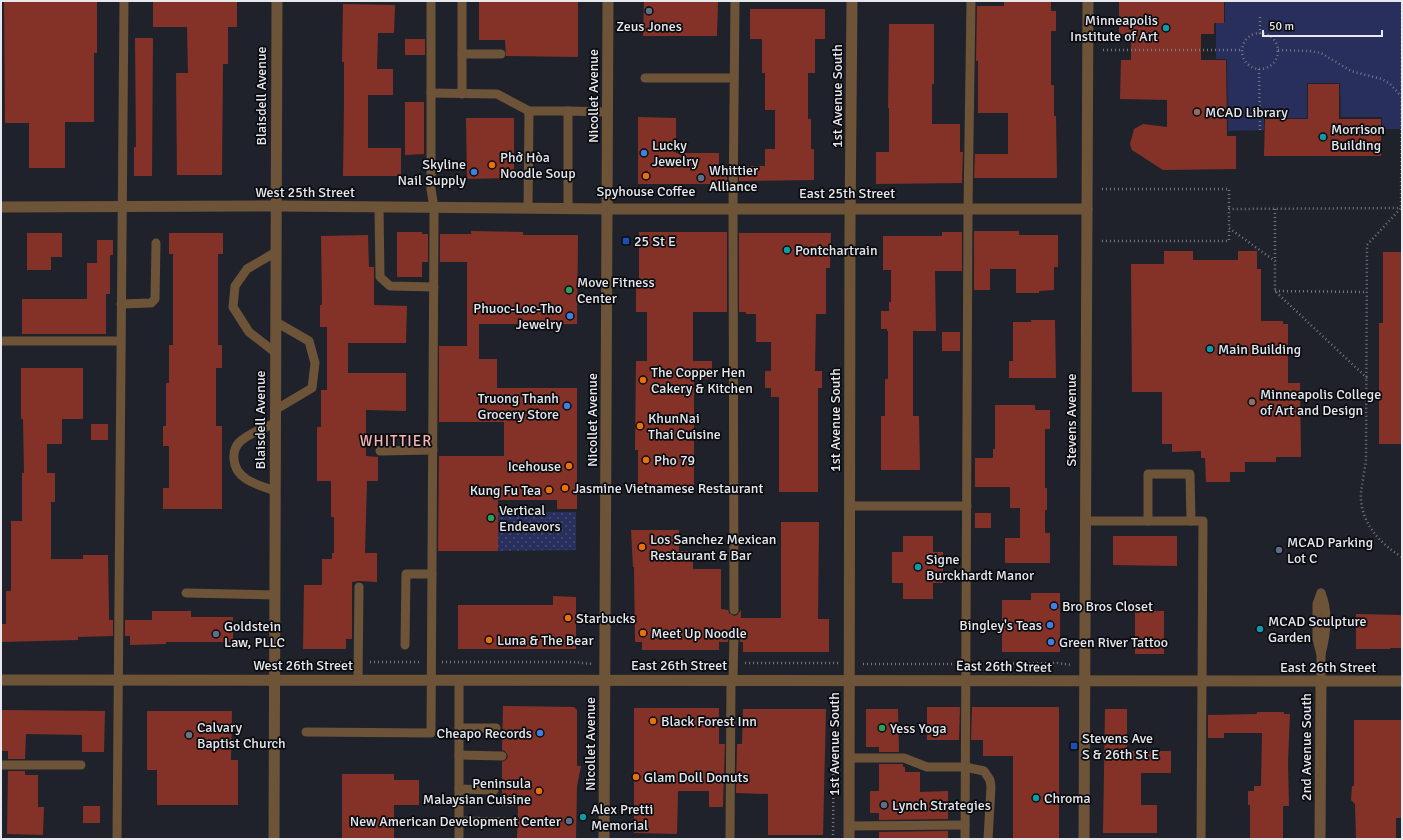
<svg xmlns="http://www.w3.org/2000/svg" width="1403" height="840" viewBox="0 0 1403 840" font-family="Signika,sans-serif">
<defs>
<pattern id="park-dots" width="8" height="8" patternUnits="userSpaceOnUse"><rect width="8" height="8" fill="#292f5c"/><path d="M2 2h.1M6 6h.1" fill="none" stroke="#484d74" stroke-width="1.8" stroke-linecap="round"/></pattern>
</defs>
<rect width="100%" height="100%" fill="#20222b"/>
<!-- green -->
<path fill="#292f5c" d="M1225,1H1402V129H1382V117H1341L1340,83H1307V118H1264V130L1228,131L1227,59H1216V23H1225Z"/>
<!-- park -->
<path fill="url(#park-dots)" d="M498,512H576V550L498,551Z"/>
<!-- building -->
<g fill="#843227">
<path d="M4,1H97V53H94V122H65V168H29V123H5Z"/>
<path d="M153,1H237V27H228V64H223L222,175H177L176,73H188L187,27H153Z"/>
<path d="M479,1H578V57L506,56L505,40H479Z"/>
<path d="M644,1H718L717,36H643Z"/>
<path d="M1004,1H1051V11H1056V31H1051V85H1054V116H1056L1057,178H974L975,154H1008V113H978V61H976L977,6H1004Z"/>
<path d="M1119,1H1224V23H1214V34H1201V60H1226L1227,136H1236V169L1163,170L1132,150L1130,144L1134,129L1143,124L1167,127V100L1120,99L1121,60H1131V34H1119Z"/>
<path d="M343,4L395,5L394,33H378L377,69H393V95H368V148H401V176H343L344,105V62H342Z"/>
<path d="M750,9H825V39H815V73H808V119H811V149H814V180L739,181V166H765V149H775V110H765V73H762V39H750Z"/>
<path d="M889,24H934V84H932V124H960V152H963L962,183L876,184V152H889V108H888Z"/>
<path d="M135,38H153L152,176H134V147H136Z"/>
<rect x="405" y="39" width="20" height="16"/>
<path d="M1308,84H1339V119H1381V156H1264L1265,119H1308Z"/>
<path d="M405,102H424V154L405,155Z"/>
<path d="M638,117L676,118V153H719V166H727V181H719V184H638Z"/>
<path d="M466,118H514V178L467,179Z"/>
<path d="M471,231L523,232V235H578L577,324H479V359H497V388H577V509H557V500H498V551H438L439,456H504V422H439V346H467V262H440V234H471Z"/>
<path d="M974,231H1019V235H1058V267H1054V290L1039,291V293H1016V269H990V290H974Z"/>
<path d="M397,232H422V234H428V262H422V277H397Z"/>
<path d="M639,232H727V312H693V361H712V379L694,378V486H638V450H635L636,361H647V312H636V279H639Z"/>
<path d="M942,232H962V271H935L936,331H913V416H919L920,470H881V416H885V379H888V331H887V329H881V311H889V302H891V270H883V236H942Z"/>
<path d="M27,233H62V257H51V270H27Z"/>
<path d="M169,233H223V254H218V345H222V368H216V426H222V509H163V488H169V446H163V426H166V383H169V345H173V254H169Z"/>
<path d="M739,233H831L830,268H826V314H816L815,371H822V388H818V492H779V397H771V388H765V371H771V342H756V314H746V312H739Z"/>
<path d="M368,235L369,267H374V305L407,306L406,343H348V373H406V411L366,410V456L378,457V481H367L365,553H377V582L359,581L352,582V639H346V649H303L304,585H322V559H332V553H334V517H331V481H317V427H321V390H327V327H320V305H322L321,236Z"/>
<path d="M97,240H113V255H110V294H106V334H22V299H87V263H97Z"/>
<path d="M1164,251H1193V260H1238V251H1257V269H1261V321H1283V324H1288V383H1300L1301,457H1276V462H1245V472H1230V482H1206L1205,458H1201V451L1172,452V444H1162V392H1132L1131,264H1164Z"/>
<path d="M1383,252H1402V444H1379V323H1383Z"/>
<path d="M1031,320H1055L1056,378H1009V361H1013V322H1031Z"/>
<rect x="942" y="332" width="18" height="19"/>
<path d="M21,368H83V419H62V444H47V473H55V502H51V559H83V555H108L109,613V620H113V636L78,637V640L1,642V624H6V591H11V521H22V473H24L23,419H21Z"/>
<path d="M995,405H1035V410H1050V429H1045V488H1047V510H1045V533H1050V563H1005V538H1020V508H1010V487H975V458H993V449H995Z"/>
<rect x="91" y="424" width="17" height="16"/>
<rect x="975" y="513" width="16" height="15"/>
<path d="M781,522H819L818,619H829V652H743V642H740L739,630L737,628L734,627L729,630L728,642H719V650H642V642H635L634,567H633L631,530H679V551H693V569H721V609L728,610L729,613L734,616L737,615L741,610V618H781Z"/>
<path d="M903,536H933V552H943V583H933V599H903V583H892V552H903Z"/>
<path d="M1113,536H1177V566L1113,565Z"/>
<path d="M1031,593H1060V652H1002V600H1031Z"/>
<path d="M553,596L576,597V649H458V605H553Z"/>
<path d="M152,611H191V617H233V642H166V644L130,645V636H125V620H152Z"/>
<rect x="1135" y="611" width="29" height="43"/>
<path d="M1356,614L1402,615V648H1390V649H1356Z"/>
<path d="M503,706L574,707L577,710V766H581L577,786L576,839H517L518,806H502V762L507,759L508,756L505,751L502,750Z"/>
<path d="M927,707H960L959,740H927Z"/>
<path d="M972,707H1059V839H1013V756H983V740H971Z"/>
<path d="M634,708H719V744H725L723,807H709V791H678L677,834L634,833Z"/>
<path d="M743,709H826L823,835H768V794L736,793L737,744H742Z"/>
<path d="M866,709H898L899,752H879V747H866Z"/>
<path d="M1105,709H1127V751H1171V773H1141V805H1157V833H1103Z"/>
<path d="M2,710L105,711L104,752H82V735L26,734L25,759H8V751H2Z"/>
<path d="M147,711H232L231,760H238V805H157V770H147Z"/>
<path d="M1257,712H1284V714H1290L1288,762L1289,806H1283V839H1250V805H1248V791H1254V786H1261L1262,733H1224V738H1208V715L1257,714Z"/>
<path d="M1354,720H1402V818H1396V839H1356L1355,804L1351,800L1352,786H1354Z"/>
<path d="M879,764H903V767H905V772H920V792L948,791V819L879,820V813H870V791H879Z"/>
<path d="M8,771H25V775H38V807H44L43,835L7,834Z"/>
<path d="M342,774H394V780H419V805H394V839H342Z"/>
<rect x="83" y="806" width="17" height="17"/>
<path d="M948,831V839H879V832Z"/>
</g>
<g fill="none" stroke-linecap="round" stroke-linejoin="round">
<!-- path -->
<g stroke="#767880" stroke-width="2.5" stroke-dasharray="1 3" stroke-linecap="butt">
<path d="M1402,1L1401,208L1367,245L1366,459C1365,470 1362,482 1361,493C1359,521 1380,544 1402,557"/>
<circle cx="1260" cy="51" r="18"/>
<path d="M1260,34V17"/>
<path d="M1103,50H1242"/>
<path d="M1278,50L1310,51L1321,53L1351,71L1382,79L1390,84L1401,96"/>
<path d="M1259,69L1260,130"/>
<path d="M1102,189H1229V209"/>
<path d="M1275,209V261"/>
<path d="M1102,241H1229V229"/>
<path d="M1275,291L1367,292"/>
<path d="M1367,378L1275,291V261L1229,228V209L1402,208"/>
<path d="M370,662H419"/>
<path d="M442,662H573L593,664"/>
<path d="M745,663H838"/>
<path d="M288,664L347,662"/>
<path d="M863,664H954"/>
<path d="M977,664L1057,663L1072,665"/>
<path d="M709,666L722,663"/>
<path d="M833,839L834,694"/>
</g>
<!-- service -->
<g stroke="#6d5338" stroke-width="9">
<path d="M462,54H501"/>
<path d="M645,78H734"/>
<path d="M431,93L497,94L529,111H568"/>
<path d="M462,94V1"/>
<path d="M379,207L380,277L390,286L434,287"/>
<path d="M528,208L529,111"/>
<path d="M568,209V111L608,112"/>
<path d="M121,304L151,303L155,299L156,243"/>
<path d="M1,341H121"/>
<path d="M276,353L249,332L233,307L235,286L247,269L276,252"/>
<path d="M275,410L312,388L315,363L309,341L276,322"/>
<path d="M275,423C264,428 252,432 242,440C236,444 233,452 234,459C235,480 259,485 275,491"/>
<path d="M380,451L433,450"/>
<path d="M850,506H967"/>
<path d="M1086,521H1203L1201,839"/>
<path d="M1148,521V474H1190L1191,521"/>
<path d="M186,593L275,595"/>
<path d="M734,610L733,209L735,1"/>
<path d="M405,645L406,574H432"/>
<path d="M1321,654C1326,635 1329,612 1321,593"/>
<path d="M733,680L734,633"/>
<path d="M358,681L359,587"/>
<path d="M1321,682V655L1317,639V604L1321,593"/>
<path d="M459,728H496"/>
<path d="M306,732L431,733L434,225V208L431,189V1"/>
<path d="M459,755L502,756"/>
<path d="M849,758H904L927,767H965L984,771L990,780L991,787L988,839"/>
<path d="M1,765H81"/>
<path d="M459,789L494,790"/>
<path d="M459,821L511,822"/>
<path d="M849,826L965,825"/>
<path d="M117,839L124,1"/>
<path d="M459,839V681"/>
<path d="M730,839L731,680"/>
<path d="M965,839L968,208L971,1"/>
</g>
<!-- minor -->
<g stroke="#6d5338" stroke-width="11">
<path d="M1,207L276,206L608,209H1087"/>
<path d="M849,839L850,225L852,1"/>
<path d="M1084,839L1088,1"/>
<path d="M1320,839L1321,682"/>
</g>
<!-- tertiary -->
<g stroke="#6d5338" stroke-width="11">
<path d="M1,680L1402,681"/>
<path d="M274,839L277,1"/>
<path d="M604,839L608,1"/>
</g>
</g>
<!-- markers -->
<g fill="#5c6f8a" stroke="#0b0c10" stroke-width="1.5">
<circle cx="649" cy="11" r="4"/>
<circle cx="701" cy="178" r="4"/>
<circle cx="1279" cy="550" r="4"/>
<circle cx="216" cy="634" r="4"/>
<circle cx="884" cy="805" r="4"/>
<circle cx="569" cy="821" r="4"/>
</g>
<g fill="#0f9aa8" stroke="#0b0c10" stroke-width="1.5">
<circle cx="1166" cy="28" r="4"/>
<circle cx="1323" cy="137" r="4"/>
<circle cx="787" cy="250" r="4"/>
<circle cx="1210" cy="349" r="4"/>
<circle cx="918" cy="567" r="4"/>
<circle cx="1260" cy="629" r="4"/>
<circle cx="1036" cy="798" r="4"/>
<circle cx="583" cy="817" r="4"/>
</g>
<g fill="#8d6e63" stroke="#0b0c10" stroke-width="1.5">
<circle cx="1197" cy="112" r="4"/>
<circle cx="1252" cy="402" r="4"/>
</g>
<g fill="#3f7fe0" stroke="#0b0c10" stroke-width="1.5">
<circle cx="644" cy="153" r="4"/>
<circle cx="474" cy="172" r="4"/>
<circle cx="570" cy="316" r="4"/>
<circle cx="567" cy="406" r="4"/>
<circle cx="1054" cy="606" r="4"/>
<circle cx="1050" cy="625" r="4"/>
<circle cx="1051" cy="642" r="4"/>
<circle cx="540" cy="733" r="4"/>
</g>
<g fill="#e8710a" stroke="#0b0c10" stroke-width="1.5">
<circle cx="492" cy="165" r="4"/>
<circle cx="646" cy="176" r="4"/>
<circle cx="643" cy="380" r="4"/>
<circle cx="640" cy="426" r="4"/>
<circle cx="646" cy="460" r="4"/>
<circle cx="569" cy="466" r="4"/>
<circle cx="565" cy="488" r="4"/>
<circle cx="549" cy="490" r="4"/>
<circle cx="642" cy="547" r="4"/>
<circle cx="568" cy="618" r="4"/>
<circle cx="643" cy="633" r="4"/>
<circle cx="489" cy="640" r="4"/>
<circle cx="653" cy="721" r="4"/>
<circle cx="636" cy="777" r="4"/>
<circle cx="539" cy="791" r="4"/>
</g>
<g fill="#1a4fb4" stroke="#0b0c10" stroke-width="1.5">
<rect x="622" y="237" width="8" height="8" rx="2"/>
<rect x="1070" y="742" width="8" height="8" rx="2"/>
</g>
<g fill="#2e9e5b" stroke="#0b0c10" stroke-width="1.5">
<circle cx="569" cy="290" r="4"/>
<circle cx="491" cy="518" r="4"/>
<circle cx="882" cy="728" r="4"/>
</g>
<circle fill="#6b7280" stroke="#0b0c10" stroke-width="1.5" cx="189" cy="735" r="4"/>
<g text-anchor="middle" stroke-width="3.5" stroke-linejoin="round" paint-order="stroke">
<!-- poi labels -->
<g font-size="14" fill="#e6e8ee" stroke="#0b0c10" text-anchor="start">
<text x="1158" y="25" text-anchor="end">Minneapolis<tspan x="1158" dy="16">Institute of Art</tspan></text>
<text x="649" y="31" text-anchor="middle">Zeus Jones</text>
<text x="1205" y="117">MCAD Library</text>
<text x="1331" y="134">Morrison<tspan x="1331" dy="16">Building</tspan></text>
<text x="652" y="150">Lucky<tspan x="652" dy="16">Jewelry</tspan></text>
<text x="500" y="162">Phở Hòa<tspan x="500" dy="16">Noodle Soup</tspan></text>
<text x="466" y="169" text-anchor="end">Skyline<tspan x="466" dy="16">Nail Supply</tspan></text>
<text x="709" y="175">Whittier<tspan x="709" dy="16">Alliance</tspan></text>
<text x="646" y="196" text-anchor="middle">Spyhouse Coffee</text>
<text x="634" y="246">25 St E</text>
<text x="795" y="255">Pontchartrain</text>
<text x="577" y="287">Move Fitness<tspan x="577" dy="16">Center</tspan></text>
<text x="562" y="313" text-anchor="end">Phuoc-Loc-Tho<tspan x="562" dy="16">Jewelry</tspan></text>
<text x="1218" y="354">Main Building</text>
<text x="651" y="377">The Copper Hen<tspan x="651" dy="16">Cakery &amp; Kitchen</tspan></text>
<text x="1260" y="399">Minneapolis College<tspan x="1260" dy="16">of Art and Design</tspan></text>
<text x="559" y="403" text-anchor="end">Truong Thanh<tspan x="559" dy="16">Grocery Store</tspan></text>
<text x="648" y="423">KhunNai<tspan x="648" dy="16">Thai Cuisine</tspan></text>
<text x="654" y="465">Pho 79</text>
<text x="561" y="471" text-anchor="end">Icehouse</text>
<text x="573" y="493">Jasmine Vietnamese Restaurant</text>
<text x="541" y="495" text-anchor="end">Kung Fu Tea</text>
<text x="499" y="515">Vertical<tspan x="499" dy="16">Endeavors</tspan></text>
<text x="650" y="544">Los Sanchez Mexican<tspan x="650" dy="16">Restaurant &amp; Bar</tspan></text>
<text x="1287" y="547">MCAD Parking<tspan x="1287" dy="16">Lot C</tspan></text>
<text x="926" y="564">Signe<tspan x="926" dy="16">Burckhardt Manor</tspan></text>
<text x="1062" y="611">Bro Bros Closet</text>
<text x="576" y="623">Starbucks</text>
<text x="1268" y="626">MCAD Sculpture<tspan x="1268" dy="16">Garden</tspan></text>
<text x="1042" y="630" text-anchor="end">Bingley's Teas</text>
<text x="224" y="631">Goldstein<tspan x="224" dy="16">Law, PLLC</tspan></text>
<text x="651" y="638">Meet Up Noodle</text>
<text x="497" y="645">Luna &amp; The Bear</text>
<text x="1059" y="647">Green River Tattoo</text>
<text x="661" y="726">Black Forest Inn</text>
<text x="197" y="732">Calvary<tspan x="197" dy="16">Baptist Church</tspan></text>
<text x="890" y="733">Yess Yoga</text>
<text x="532" y="738" text-anchor="end">Cheapo Records</text>
<text x="1082" y="743">Stevens Ave<tspan x="1082" dy="16">S &amp; 26th St E</tspan></text>
<text x="644" y="782">Glam Doll Donuts</text>
<text x="531" y="788" text-anchor="end">Peninsula<tspan x="531" dy="16">Malaysian Cuisine</tspan></text>
<text x="1044" y="803">Chroma</text>
<text x="892" y="810">Lynch Strategies</text>
<text x="591" y="814">Alex Pretti<tspan x="591" dy="16">Memorial</tspan></text>
<text x="561" y="826" text-anchor="end">New American Development Center</text>
</g>
<!-- street labels -->
<g font-size="14" fill="#e6e8ee" stroke="#0b0c10">
<text transform="translate(261 96) rotate(-90)" y="5">Blaisdell Avenue</text>
<text transform="translate(593 96) rotate(-90)" y="5">Nicollet Avenue</text>
<text transform="translate(837 96) rotate(-90)" y="5">1st Avenue South</text>
<text x="305" y="197">West 25th Street</text>
<text x="847" y="198">East 25th Street</text>
<text transform="translate(260 420) rotate(-90)" y="5">Blaisdell Avenue</text>
<text transform="translate(592 420) rotate(-90)" y="5">Nicollet Avenue</text>
<text transform="translate(835 420) rotate(-90)" y="5">1st Avenue South</text>
<text transform="translate(1071 420) rotate(-90)" y="5">Stevens Avenue</text>
<text x="303" y="670">West 26th Street</text>
<text x="679" y="670">East 26th Street</text>
<text transform="translate(1004 666) rotate(1)" y="5">East 26th Street</text>
<text x="1328" y="672">East 26th Street</text>
<text transform="translate(590 744) rotate(-90)" y="5">Nicollet Avenue</text>
<text transform="translate(834 744) rotate(-90)" y="5">1st Avenue South</text>
<text transform="translate(1306 747) rotate(-90)" y="5">2nd Avenue South</text>
</g>
<!-- neighbourhood labels -->
<g font-size="15" letter-spacing="1" fill="#f9b5b2" stroke="#0b0c10">
<text x="396" y="446">WHITTIER</text>
</g>
</g>
<!-- border -->
<rect width="1403" height="840" fill="none" stroke="#e6e8ee" stroke-width="4"/>
<!-- scale -->
<path d="M1263 30v6h119v-6" fill="none" stroke="#e6e8ee" stroke-width="2"/>
<text x="1269" y="30" font-size="12" fill="#e6e8ee" stroke="#0b0c10" stroke-width="3" paint-order="stroke">50 m</text>
</svg>
